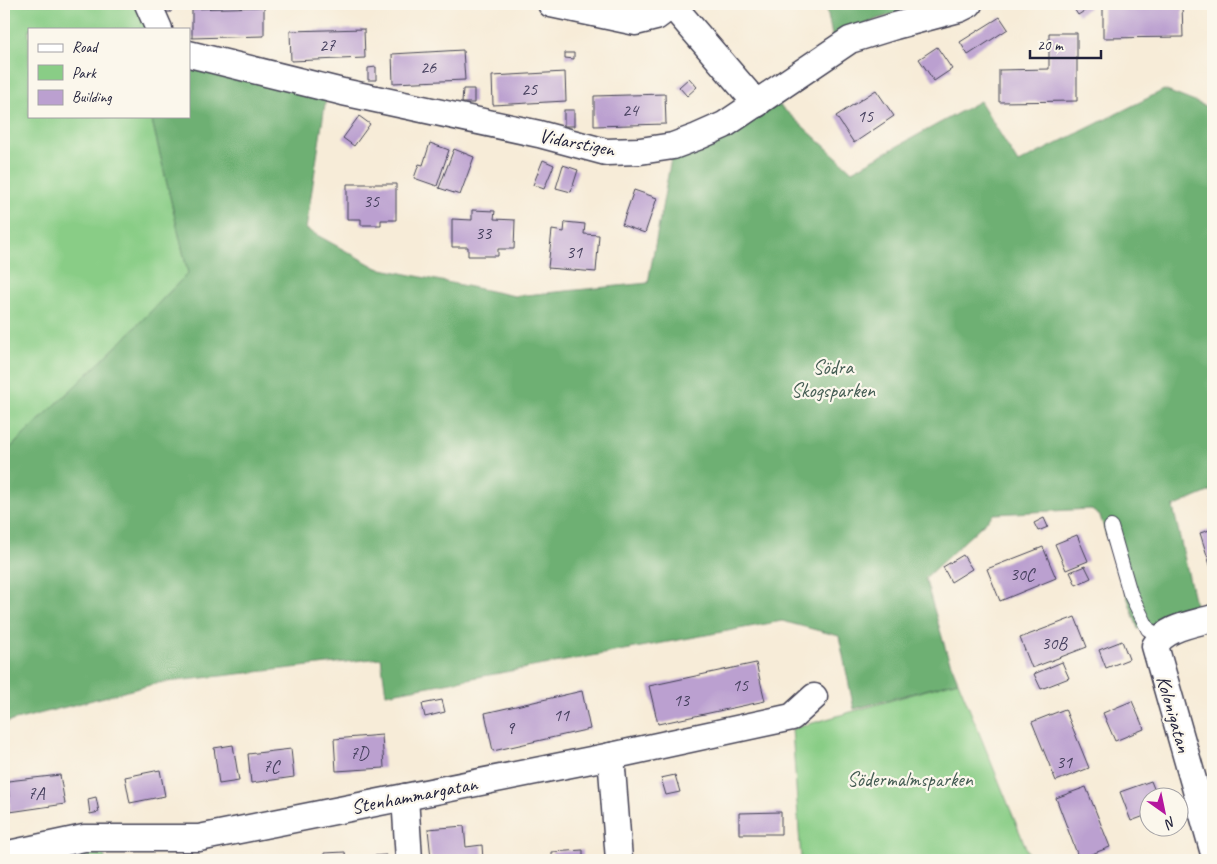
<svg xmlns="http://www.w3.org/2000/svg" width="1217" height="864" viewBox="0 0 1217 864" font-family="Caveat,sans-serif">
<rect width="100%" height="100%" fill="#fbf7ec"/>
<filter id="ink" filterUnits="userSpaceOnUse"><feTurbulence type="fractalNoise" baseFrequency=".02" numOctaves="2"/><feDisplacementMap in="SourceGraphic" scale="10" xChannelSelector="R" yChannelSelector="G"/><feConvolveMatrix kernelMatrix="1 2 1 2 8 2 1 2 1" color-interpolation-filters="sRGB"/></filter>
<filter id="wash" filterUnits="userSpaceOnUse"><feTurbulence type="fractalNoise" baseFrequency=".0096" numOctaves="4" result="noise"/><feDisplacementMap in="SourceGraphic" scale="20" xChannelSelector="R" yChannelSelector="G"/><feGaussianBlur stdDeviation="1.12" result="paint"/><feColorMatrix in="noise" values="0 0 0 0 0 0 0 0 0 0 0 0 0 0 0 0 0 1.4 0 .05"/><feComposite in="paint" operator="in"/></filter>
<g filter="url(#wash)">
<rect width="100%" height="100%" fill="#f7ecd8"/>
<!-- green -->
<g fill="#89cd86" stroke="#567860">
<path d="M4,4H138L150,29H29V116H151L188,273L122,341L4,454Z"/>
<path d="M958,681L1031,860H801L792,729Z"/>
<path d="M103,848L105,859L36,860Z"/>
</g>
<!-- forest -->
<g fill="#6eb073" stroke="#486957">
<path d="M826,4H925L875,20L833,41Z"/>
<path d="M189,68L326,98L306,229L377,268L515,296L648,283L671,159L776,102L852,171L980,101L1018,163L1164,90L1213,109V490L1173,507L1196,608L1166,623L1138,629L1100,516L1090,509L994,514L925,578L947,654L958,681L854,709L839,636L782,621L386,694L381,658L158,683L4,723V454L122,341L188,273L151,116H189Z"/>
</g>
<g id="blocks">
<!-- building -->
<g fill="#bba0d0">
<path d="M163,4H171V12H164Z"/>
<path d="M1071,4H1087L1089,8L1078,15Z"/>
<path d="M1154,4H1182L1183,37L1103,38V6Z"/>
<path d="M264,7V36L192,38V9Z"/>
<path d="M1000,17L1008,29L968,55L960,42Z"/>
<path d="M364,29L365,58L291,61L290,31Z"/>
<path d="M1049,33H1077V101L999,102V70L1049,69Z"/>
<path d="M937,47L952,69L934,81L919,59Z"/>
<path d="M463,50L465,80L393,83L392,54Z"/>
<path d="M565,53H574V59L565,58Z"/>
<path d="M376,67V80H368V68Z"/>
<path d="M565,72L566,101L493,105L492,76Z"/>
<path d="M689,78L697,87L687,96L679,87Z"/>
<path d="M463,89H474V103H462Z"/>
<path d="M876,90L894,116L854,143L836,116Z"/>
<path d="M665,94L666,124L594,126V96Z"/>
<rect x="564" y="110" width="10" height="16"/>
<path d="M359,116L370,124L354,146L343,138Z"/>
<path d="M430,143L449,150L437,186L414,178L419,164L423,165Z"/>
<path d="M454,149L474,157L460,195L439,188Z"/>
<path d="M543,160L554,165L544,189L533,185Z"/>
<path d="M563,165L578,170L571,192L556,188Z"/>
<path d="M347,184H396V220H381V225H361V219H347Z"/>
<path d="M634,190L657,198L645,233L622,225Z"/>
<path d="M472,210L495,211L494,219L515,220L514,249H498V256H468V247H452V219L472,220Z"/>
<path d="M565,222L585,224L584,234L599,235L596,272L548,268L552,230L564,232Z"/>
<path d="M1044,518L1048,527L1038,531L1034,523Z"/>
<path d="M1213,529V567L1211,568L1200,533Z"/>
<path d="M1077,535L1088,561L1066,570L1055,544Z"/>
<path d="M1043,547L1056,578L1000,601L987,569Z"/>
<path d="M963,555L972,569L951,582L943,567Z"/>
<path d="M1085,566L1091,578L1076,585L1070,572Z"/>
<path d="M1075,617L1087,647L1032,668L1020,638Z"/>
<path d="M1122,641L1129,659L1106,668L1099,650Z"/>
<path d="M1062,662L1069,678L1041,689L1034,674Z"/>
<path d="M756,663L765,701L658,724L649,686Z"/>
<path d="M582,691L590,729L493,751L485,713Z"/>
<path d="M442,700L445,712L425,717L422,704Z"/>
<path d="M1132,701L1144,729L1115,741L1103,713Z"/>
<path d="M1065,709L1089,768L1056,781L1032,722Z"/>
<path d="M382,735L384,768L336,771L334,739Z"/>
<path d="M233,745L239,781L219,784L214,748Z"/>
<path d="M291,749L294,777L251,783L248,754Z"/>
<path d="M160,770L165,796L130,803L125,777Z"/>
<path d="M60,775L65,804L10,812L8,781Z"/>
<path d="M675,775L680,792L666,795L661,778Z"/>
<path d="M1151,781L1157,796H1150V814L1131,821L1120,792Z"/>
<path d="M1086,787L1110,847L1079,859L1056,798Z"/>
<path d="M96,797L99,812L90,814L88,799Z"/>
<path d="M781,812V834H739V813Z"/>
<path d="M464,826L466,847L482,845L483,860H443L442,857L431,858L428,829Z"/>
<path d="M583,850V860H552V852Z"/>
<path d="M345,852L346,860H325L324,853Z"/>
<path d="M386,855V860H356V857Z"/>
</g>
</g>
</g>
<g filter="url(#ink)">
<use href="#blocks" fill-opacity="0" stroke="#424053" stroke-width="1"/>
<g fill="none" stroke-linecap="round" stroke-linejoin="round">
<defs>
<path id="lane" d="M1111,527L1130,593L1148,629L1160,637"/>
<g id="street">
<path d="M148,4L159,29"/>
<path d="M551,4L636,22L656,17L672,5V4"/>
<path d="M672,5L757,104"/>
<path d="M189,54L343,92L539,134L606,152L640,151L673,146L697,137L724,125L850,40L895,26L959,9L969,4"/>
<path d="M1213,618C1194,624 1165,627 1155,646L1213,850"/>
<path d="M611,756L619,860"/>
<path d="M405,797L409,860"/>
<path d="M4,855L84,838H199L611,756L792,717L814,697"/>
</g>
</defs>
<!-- lane casing -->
<use href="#lane" stroke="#424053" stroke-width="16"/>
<!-- street casing -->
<use href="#street" stroke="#424053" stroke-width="29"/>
<!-- lane -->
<use href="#lane" stroke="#fff" stroke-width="14"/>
<!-- street -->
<use href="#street" stroke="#fff" stroke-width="26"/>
</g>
</g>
<g text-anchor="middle" stroke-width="4.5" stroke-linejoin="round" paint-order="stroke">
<!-- number labels -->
<g font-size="18" fill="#484260">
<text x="327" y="51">27</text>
<text x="428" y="73">26</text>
<text x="529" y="95">25</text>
<text x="630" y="116">24</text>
<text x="865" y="122">15</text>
<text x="371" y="207">35</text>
<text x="483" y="239">33</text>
<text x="574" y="258">31</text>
<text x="1022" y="580">30C</text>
<text x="1054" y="649">30B</text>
<text x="740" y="691">15</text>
<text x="681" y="706">13</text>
<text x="561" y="721">11</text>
<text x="510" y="734">9</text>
<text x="359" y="759">7D</text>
<text x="1064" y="768">31</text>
<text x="271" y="772">7C</text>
<text x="36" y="799">7A</text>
</g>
<!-- street labels -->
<g font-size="20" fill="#22223b" stroke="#fbf7ec">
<text transform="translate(577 142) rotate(11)" y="7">Vidarstigen</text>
<text transform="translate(1174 714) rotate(74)" y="7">Kolonigatan</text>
<text transform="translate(414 795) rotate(-11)" y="7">Stenhammargatan</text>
</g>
<!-- park labels -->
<g font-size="20" fill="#465e55" stroke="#fbf7ec">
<text x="833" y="374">Södra<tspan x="833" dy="23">Skogsparken</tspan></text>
<text x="910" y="786">Södermalmsparken</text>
</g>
</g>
<!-- margin -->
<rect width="1217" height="864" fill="none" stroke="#fbf7ec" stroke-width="20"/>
<!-- legend -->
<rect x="28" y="28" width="162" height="90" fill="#fbf7ec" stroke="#a4a2a5"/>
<rect x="38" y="44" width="25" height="8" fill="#ffffff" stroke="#a4a2a5"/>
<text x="72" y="52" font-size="15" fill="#22223b">Road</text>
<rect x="38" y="65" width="25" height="15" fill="#89cd86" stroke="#a4a2a5"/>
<text x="72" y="78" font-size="15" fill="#22223b">Park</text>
<rect x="38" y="90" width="25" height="15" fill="#bba0d0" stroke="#a4a2a5"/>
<text x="72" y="102" font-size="15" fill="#22223b">Building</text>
<!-- north arrow -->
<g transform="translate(1164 812) rotate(147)"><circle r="24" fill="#fbf7ec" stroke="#a4a2a5"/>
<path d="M0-4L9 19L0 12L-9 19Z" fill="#b5179e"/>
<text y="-8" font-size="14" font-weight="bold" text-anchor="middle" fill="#22223b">N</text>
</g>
<!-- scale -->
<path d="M1030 50v8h71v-8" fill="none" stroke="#22223b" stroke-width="2.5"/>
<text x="1037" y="50" font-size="15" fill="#22223b" stroke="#fbf7ec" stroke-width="4" paint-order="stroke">20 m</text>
</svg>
